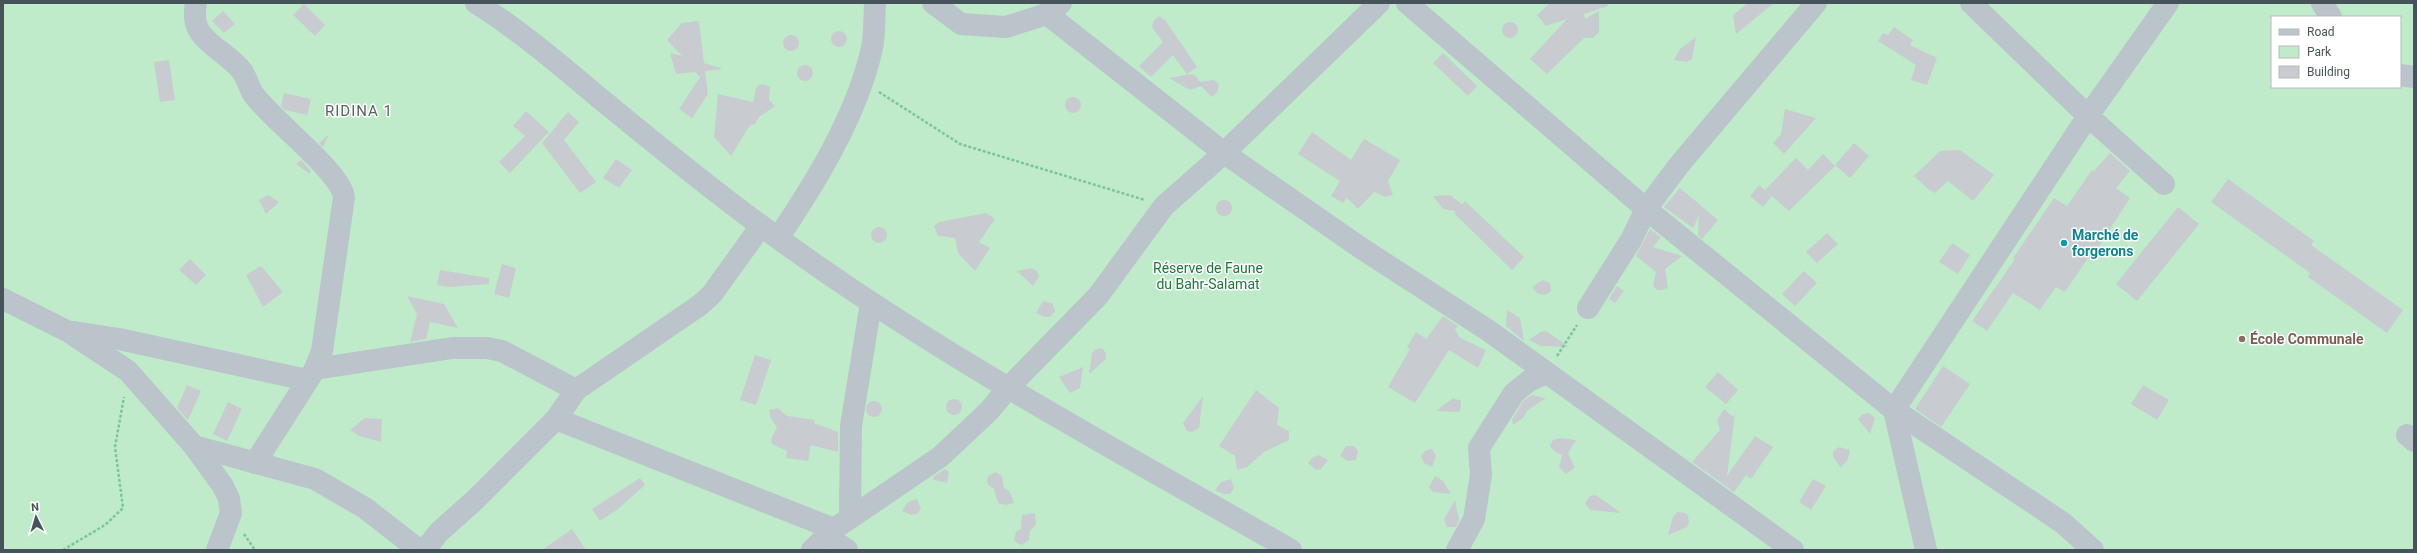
<svg xmlns="http://www.w3.org/2000/svg" width="2417" height="553" viewBox="0 0 2417 553" font-family="Roboto,sans-serif">
<rect width="100%" height="100%" fill="#f0eeee"/>
<!-- green -->
<path fill="#bfebca" fill-rule="evenodd" d="M3,3H2414V550H3ZM2272,17H2400V87H2272Z"/>
<!-- building -->
<g fill="#c8ccd0">
<path d="M1550,3H1607L1608,6L1584,14L1585,19L1599,11V32L1593,38H1584L1547,74L1530,59L1567,19L1546,26L1537,15Z"/>
<path d="M1748,3H1774L1736,34L1733,15Z"/>
<path d="M304,4L325,25L315,36L293,15Z"/>
<path d="M223,11L235,24L224,33L212,21Z"/>
<path d="M1159,16L1165,20L1197,67L1187,74L1173,55L1151,77L1139,66L1163,42L1152,27L1154,20Z"/>
<path d="M699,21L704,63L723,69L705,71L708,94L692,118L679,109L700,77L695,72L676,74L670,53L682,56L667,40L682,23Z"/>
<circle cx="1510" cy="30" r="8"/>
<path d="M1894,27L1913,40L1910,45L1937,58L1927,85L1911,80L1916,65L1878,41L1883,33L1888,35Z"/>
<circle cx="839" cy="39" r="8"/>
<circle cx="791" cy="43" r="8"/>
<path d="M1696,37L1692,59L1687,62L1674,60L1680,49Z"/>
<path d="M1443,53L1477,86L1468,96L1433,63Z"/>
<path d="M169,60L175,100L160,102L154,62Z"/>
<circle cx="805" cy="73" r="8"/>
<path d="M1191,74L1196,76L1200,82L1214,80L1219,84L1217,92L1212,97L1201,86L1190,90L1169,78Z"/>
<path d="M763,84L770,87L769,100L775,106L759,117L755,124L750,125L731,156L714,137L718,94L753,102L756,89L758,85Z"/>
<path d="M284,93L311,99L307,115L285,110L281,106Z"/>
<circle cx="1073" cy="105" r="8"/>
<path d="M1785,109L1816,118L1784,154L1773,143L1781,134Z"/>
<path d="M526,111L549,132L510,173L499,162L525,136L513,126Z"/>
<path d="M568,112L579,122L564,140L596,182L580,193L542,143Z"/>
<path d="M1312,132L1351,160L1364,139L1400,160L1388,181L1393,195L1385,197L1374,192L1358,209L1347,198L1343,203L1331,196L1340,181L1298,154Z"/>
<path d="M328,135H329L323,147L319,143Z"/>
<path d="M1854,143L1869,156L1850,178L1835,165Z"/>
<path d="M1960,150L1994,175L1973,201L1948,181L1935,193L1928,189L1914,176L1940,151Z"/>
<path d="M2110,153L2130,171L2116,188L2130,198L2090,260L2088,258L2065,292L2056,287L2040,310L2013,293L1987,331L1972,321L2015,259L2013,258L2054,198L2067,206L2092,170L2094,171Z"/>
<path d="M1823,154L1835,166L1789,211L1765,190L1796,158L1808,170Z"/>
<path d="M616,159L632,170L619,188L603,178Z"/>
<path d="M301,160L311,171L310,174L296,164Z"/>
<path d="M2228,179L2314,241L2311,245L2403,310L2387,333L2308,277L2310,273L2211,202Z"/>
<path d="M1759,185L1772,196L1763,207L1750,196Z"/>
<path d="M1680,188L1718,220L1702,239L1698,235L1699,215L1693,228L1664,207Z"/>
<path d="M268,195L279,202L266,214L259,200Z"/>
<path d="M1450,195L1462,204L1465,201L1524,257L1512,270L1454,213L1456,211L1443,209L1433,196Z"/>
<circle cx="1224" cy="208" r="8"/>
<path d="M2178,207L2199,224L2137,301L2116,284Z"/>
<path d="M986,213L995,219L979,242L990,248L975,271L958,253L955,238L938,236L934,226L939,222Z"/>
<circle cx="879" cy="235" r="8"/>
<path d="M1650,229L1661,237L1653,247L1682,256L1665,269L1668,288L1662,290H1657L1653,286L1656,272L1636,256Z"/>
<path d="M1827,233L1838,244L1817,263L1806,252Z"/>
<path d="M1952,243L1970,255L1958,274L1939,262Z"/>
<path d="M190,259L206,275L196,285L179,270Z"/>
<path d="M502,264L516,268L509,298L494,294Z"/>
<path d="M261,266L283,292L263,307L246,275Z"/>
<path d="M1032,268L1037,271L1039,277L1033,286L1017,271Z"/>
<path d="M440,270L489,278V284L450,287L437,285Z"/>
<path d="M1804,271L1817,283L1795,306L1782,294Z"/>
<path d="M1543,280L1550,283L1551,288L1550,292L1545,295L1538,294L1532,287Z"/>
<path d="M1617,286L1624,291L1615,303L1609,299Z"/>
<path d="M407,296L444,304L458,328L430,322L426,339L410,342L417,314Z"/>
<path d="M1043,301L1052,303L1054,307L1055,311L1050,317H1045L1036,313Z"/>
<path d="M1507,310L1520,318L1524,341L1506,326Z"/>
<path d="M1443,316L1458,326L1455,329L1460,338L1486,350L1478,368L1449,350L1415,403L1388,387L1410,349L1407,347L1416,332L1426,339Z"/>
<path d="M1546,331L1569,347L1541,346L1529,340L1540,332Z"/>
<path d="M1102,348L1106,353V359L1089,374L1092,353L1096,349Z"/>
<path d="M755,355L771,360L756,405L740,400Z"/>
<path d="M1943,366L1970,384L1941,427L1915,409Z"/>
<path d="M1083,367L1080,388L1070,393L1059,377Z"/>
<path d="M1718,372L1738,390L1726,404L1705,387Z"/>
<path d="M187,385L201,391L188,420L177,408Z"/>
<path d="M2143,385L2169,400L2157,420L2131,404Z"/>
<path d="M1256,390L1279,408L1277,425L1289,431V440L1264,452L1247,467L1237,470L1235,456L1219,446Z"/>
<path d="M1532,395L1546,398L1528,410L1523,418L1513,425L1512,420L1523,401Z"/>
<path d="M1203,396L1199,428L1192,432L1187,431L1183,423Z"/>
<path d="M1453,398L1461,401L1460,412L1436,411Z"/>
<circle cx="954" cy="407" r="8"/>
<circle cx="874" cy="409" r="8"/>
<path d="M228,402L242,409L227,441L213,434Z"/>
<path d="M778,408L787,416L815,420L814,423L838,432V452L811,445L808,461L786,458L787,451L772,444L771,439L777,427L771,419L769,410Z"/>
<path d="M1724,409L1733,417L1735,414L1727,476L1755,436L1773,447L1751,479L1746,475L1734,492L1692,462L1720,430L1717,420Z"/>
<path d="M1869,413L1875,418L1870,434L1858,419L1863,414Z"/>
<path d="M365,418L382,419L381,442L359,436L350,430Z"/>
<path d="M1559,438L1576,440L1568,453L1575,468L1566,474L1559,467L1562,455L1554,451L1550,446L1553,440Z"/>
<path d="M1346,446H1354L1358,451L1356,460L1348,461L1340,456Z"/>
<path d="M1839,447L1850,450L1848,459L1841,468L1833,457V452Z"/>
<path d="M1432,449L1436,456L1432,467L1424,463L1421,456L1426,450Z"/>
<path d="M1319,455L1328,460L1321,469L1316,470L1308,463L1312,458Z"/>
<path d="M945,469L949,472L947,483L934,480L933,477Z"/>
<path d="M996,472L1002,476L1004,488L1010,492L1014,503L1005,505L998,503L994,489L988,485L987,481L988,476Z"/>
<path d="M1435,476L1443,481L1451,494L1433,492L1429,487Z"/>
<path d="M640,478L645,485L618,509L600,521L592,509Z"/>
<path d="M1231,479L1234,488L1230,494H1224L1215,490L1221,482Z"/>
<path d="M1813,479L1826,486L1811,510L1799,502Z"/>
<path d="M1596,495L1621,513L1590,510L1585,503L1590,496Z"/>
<path d="M917,499L921,509L917,514L911,515L902,511L908,502Z"/>
<path d="M1455,500L1459,520L1456,527H1447L1444,519Z"/>
<path d="M1677,512L1685,513L1688,516L1689,522L1687,527L1668,535L1673,517Z"/>
<path d="M1035,513L1036,524L1030,531L1029,540L1022,545L1017,543L1014,540L1016,532L1021,529L1022,515Z"/>
<path d="M572,529L586,550H542Z"/>
</g>
<g fill="none" stroke-linecap="round" stroke-linejoin="round">
<!-- path -->
<g stroke="#7ac696" stroke-width="2.5" stroke-dasharray="3 2" stroke-linecap="butt">
<path d="M879,92L960,144L1145,200"/>
<path d="M1557,356L1577,325"/>
<path d="M244,534L255,550"/>
<path d="M63,550L105,525L123,508L115,447L124,397"/>
</g>
<!-- minor -->
<g stroke="#bac4ca" stroke-width="22">
<path d="M196,3C188,41 222,46 242,71C247,78 249,88 254,95C271,119 341,172 344,197L322,351L315,369L255,463"/>
<path d="M476,3C519,30 558,63 597,96C651,140 704,184 760,225C927,349 1111,447 1291,550"/>
<path d="M933,3L961,24L1006,27L1047,14L1061,3"/>
<path d="M1407,3L1646,209L1894,410L2063,523L2093,550"/>
<path d="M1971,3L2088,116L2164,184"/>
<path d="M2322,3L2331,17"/>
<path d="M1047,14L1224,153L1361,248L1489,331L1793,550"/>
<path d="M2400,75L2414,77"/>
<path d="M778,238C816,182 857,115 872,48C875,34 874,18 875,3"/>
<path d="M3,299L69,332L128,371L194,446L223,486L229,499L231,513L217,550"/>
<path d="M1588,308L1631,240L1646,209L1679,165L1816,3"/>
<path d="M74,332L119,339L307,380"/>
<path d="M315,369L452,348H487L502,351L576,390"/>
<path d="M556,419L834,529"/>
<path d="M2407,435L2414,441"/>
<path d="M194,446L315,479L365,508L419,550"/>
<path d="M850,518L851,426L871,303"/>
<path d="M826,536L847,550"/>
<path d="M425,550L439,532L475,500L556,419L576,390L700,305L712,294L761,226"/>
<path d="M812,550L834,529L940,457L989,411L1008,388L1098,296L1164,206L1224,153L1379,3"/>
<path d="M1457,550L1474,519L1481,475L1479,448L1514,393L1529,381L1546,373"/>
<path d="M1926,550L1894,410L2088,116L2168,3"/>
</g>
</g>
<!-- markers -->
<circle fill="#0f9aa8" stroke="#fff" stroke-width="1.5" cx="2064" cy="243" r="4"/>
<circle fill="#8d6e63" stroke="#fff" stroke-width="1.5" cx="2242" cy="339" r="4"/>
<g text-anchor="middle" stroke-width="3" stroke-linejoin="round" paint-order="stroke">
<!-- culture labels -->
<g font-size="14" font-weight="bold" fill="#0d838f" stroke="#fff" text-anchor="start">
<text x="2072" y="240">Marché de<tspan x="2072" dy="16">forgerons</tspan></text>
</g>
<!-- park labels -->
<g font-size="14" fill="#1e753d" stroke="#fff">
<text x="1208" y="273">Réserve de Faune<tspan x="1208" dy="16">du Bahr-Salamat</tspan></text>
</g>
<!-- education labels -->
<g font-size="14" font-weight="bold" fill="#785e54" stroke="#fff" text-anchor="start">
<text x="2250" y="344">École Communale</text>
</g>
<!-- neighbourhood labels -->
<g font-size="15" letter-spacing="1" fill="#5b5f62" stroke="#fff">
<text x="359" y="116">RIDINA 1</text>
</g>
</g>
<!-- border -->
<rect width="2417" height="553" fill="none" stroke="#47535a" stroke-width="8"/>
<!-- legend -->
<rect x="2271" y="16" width="130" height="72" fill="#ffffff" stroke="#b5babd"/>
<rect x="2279" y="29" width="20" height="6" fill="#bac4ca" stroke="#b5babd"/>
<text x="2307" y="36" font-size="12" fill="#47535a">Road</text>
<rect x="2279" y="46" width="20" height="12" fill="#bfebca" stroke="#b5babd"/>
<text x="2307" y="56" font-size="12" fill="#47535a">Park</text>
<rect x="2279" y="66" width="20" height="12" fill="#c8ccd0" stroke="#b5babd"/>
<text x="2307" y="76" font-size="12" fill="#47535a">Building</text>
<!-- north arrow -->
<g transform="translate(36 517) rotate(355)" stroke="#ffffff" stroke-width="3" paint-order="stroke">
<path d="M0-3L7 15L0 10L-7 15Z" fill="#47535a"/>
<text y="-6" font-size="11" font-weight="bold" text-anchor="middle" fill="#47535a">N</text>
</g>
</svg>
